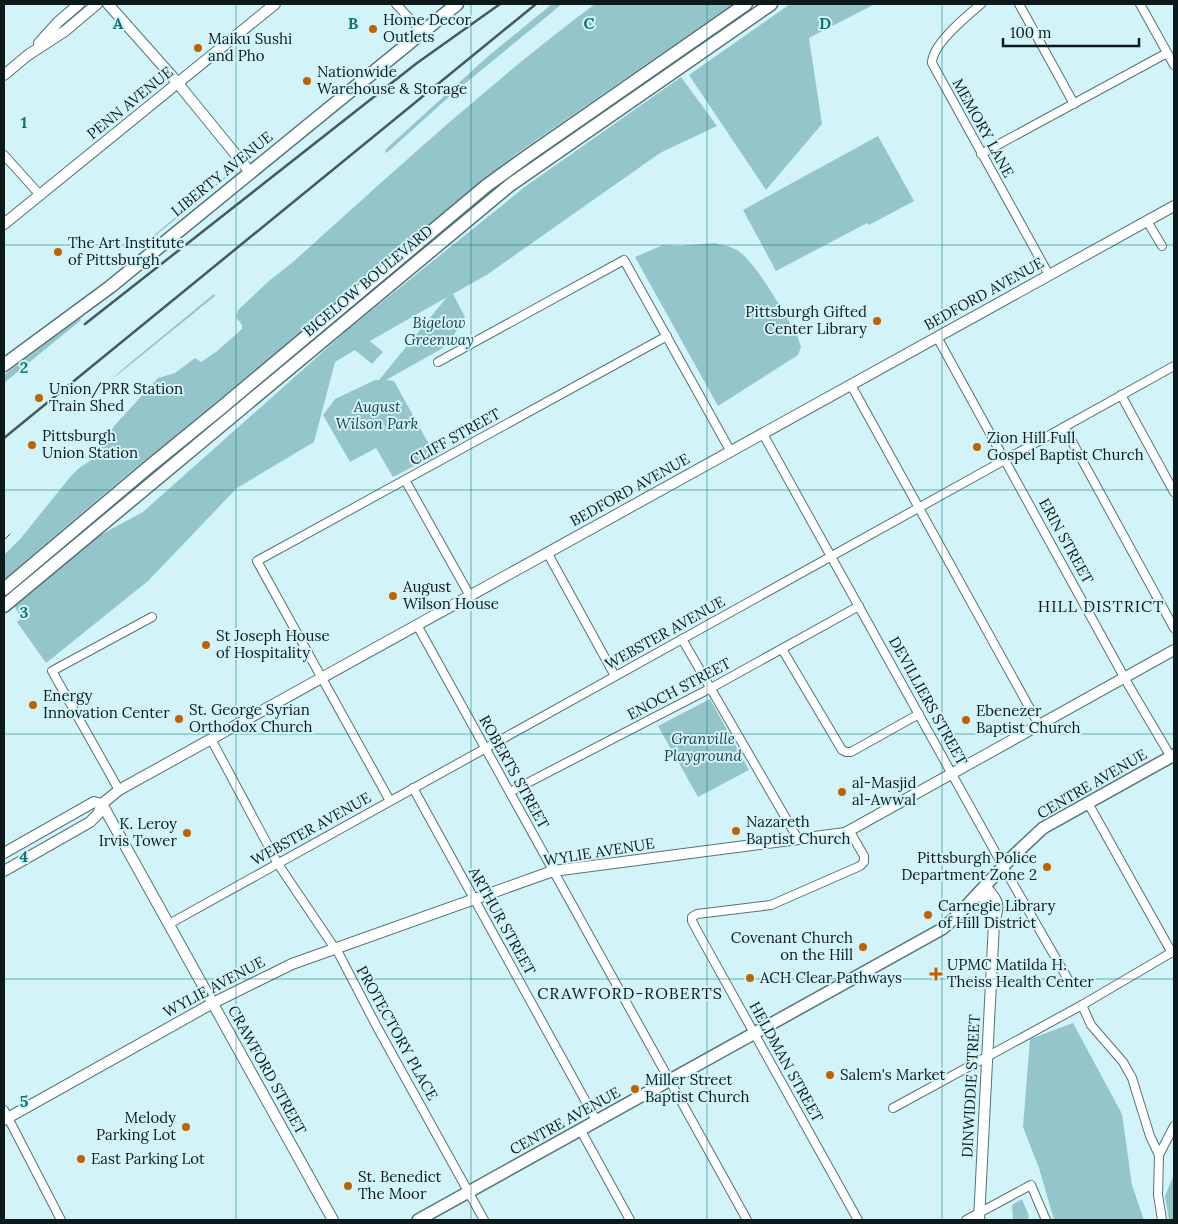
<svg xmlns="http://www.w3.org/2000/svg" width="1178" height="1224" viewBox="0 0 1178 1224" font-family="Lora,serif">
<rect width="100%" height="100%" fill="#d2f4f9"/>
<!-- green -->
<g fill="#93c5cb">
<path d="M552,4H562L451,95L389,151L385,153L386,149L486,58Z"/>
<path d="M595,4H733L516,154L422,230L214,405L130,472L4,579V555L21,538L71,476L79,468L91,460L115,425L158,378L175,373L195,358L201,362L216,352L242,329V325L236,317L238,310L269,281L293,262C392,173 489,83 595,4Z"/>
<path d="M790,4H875L809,38L822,124L766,190L689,75Z"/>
<path d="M681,77L717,126L660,153L488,274L453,294L465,317L454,335L457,340L386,380L394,381L435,455L393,477L376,448L350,462L323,415L335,399L375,380H379L447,297L370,341L383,352L372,364L355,350L335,362L314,442L237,488L148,581L46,663L17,622L21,618L14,605L95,538L143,512L344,333L342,331L349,325L351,327L526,186Z"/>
<path d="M878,136L914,201L869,225L867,223L776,271L743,210Z"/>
<path d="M231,172L232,173L155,236L154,235Z"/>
<path d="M715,243C722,245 730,246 737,250C758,264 783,312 797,335L801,347L798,355L718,406L635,257L663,245L680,246Z"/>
<path d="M214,294L215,296L110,381L125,367Z"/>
<path d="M80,318L81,320L4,383V375Z"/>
<path d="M710,699L749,770L698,797L658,726Z"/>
<path d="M1073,1023L1122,1114L1132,1185L1144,1220H1054L1039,1168L1023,1127L1030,1039Z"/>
<path d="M1174,1174V1220H1169L1165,1196Z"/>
<path d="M1022,1199L1029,1216L1027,1220H1013L1012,1205Z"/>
</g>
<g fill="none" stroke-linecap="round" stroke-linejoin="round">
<defs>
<g id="minor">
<path d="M396,4L422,32"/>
<path d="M981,4C967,16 932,44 932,63L1049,275"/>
<path d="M1019,4L1074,104"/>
<path d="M1140,4L1174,65"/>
<path d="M981,154L1167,53"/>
<path d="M4,155L40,195"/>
<path d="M1147,221L1162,246"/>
<path d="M937,337L1129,686L1171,757"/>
<path d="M438,362L624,260L731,452"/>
<path d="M851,385L1039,725"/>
<path d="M1121,395L1174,492"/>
<path d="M1064,427L1174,628"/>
<path d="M763,434L1008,875L1069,981"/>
<path d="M405,480L470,596"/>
<path d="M548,554L615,676"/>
<path d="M417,625L747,1220"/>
<path d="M682,639L798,839"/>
<path d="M782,649L842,750L846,752H851L919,714"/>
<path d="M211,739L278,864L340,956L377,1027L484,1220"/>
<path d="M413,788L596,1120"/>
<path d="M119,790L52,671L152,617"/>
<path d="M510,792L711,688L859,606"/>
<path d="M390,801L257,561L667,336"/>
<path d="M1088,803L1172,953"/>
<path d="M849,830L864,856V862L860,866L771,905L697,914L692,917V921L700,936L858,1220"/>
<path d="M169,924L1174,366"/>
<path d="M1082,1005L1091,1025L1123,1062L1132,1078L1150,1136L1159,1155L1158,1195L1162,1220"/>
<path d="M893,1108L1082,1005L1174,951"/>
<path d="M4,1110L61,1220"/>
<path d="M580,1129L630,1220"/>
<path d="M1159,1155L1174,1126"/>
<path d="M966,1220L1031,1185L1046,1220"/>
</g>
<g id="tertiary">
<path d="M108,4L171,75L250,172"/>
<path d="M39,43L58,22L79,4"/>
<path d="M4,75L28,55L65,31L97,4"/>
<path d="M4,224L275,4"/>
<path d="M102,804L333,1220"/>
<path d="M4,853L94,802L102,804"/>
<path d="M4,871L90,822L98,814L102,804L119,790L1174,206"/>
<path d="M985,886C997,900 1001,903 994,922"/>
<path d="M978,893L988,903L994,923L979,1220"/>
<path d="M4,1120L213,1003L292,964L553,871L845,833L1174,650"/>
</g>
<path id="secondary" d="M418,1220L942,929L957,916L1011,858L1043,828L1174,755"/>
<g id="primary">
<path d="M4,365L110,287L457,4"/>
<path d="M4,589L145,470L221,408L486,186L526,157L746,4"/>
<path d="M4,606L510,185L771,4"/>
</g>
</defs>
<!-- minor casing -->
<use href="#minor" stroke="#547377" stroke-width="10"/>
<!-- tertiary casing -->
<use href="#tertiary" stroke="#547377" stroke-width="12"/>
<!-- secondary casing -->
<use href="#secondary" stroke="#547377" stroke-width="14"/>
<!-- primary casing -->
<use href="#primary" stroke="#547377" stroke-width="15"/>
<!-- minor -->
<use href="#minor" stroke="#fff" stroke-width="8"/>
<!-- tertiary -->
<use href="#tertiary" stroke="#fff" stroke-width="10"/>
<!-- secondary -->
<use href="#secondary" stroke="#fff" stroke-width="11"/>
<!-- primary -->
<use href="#primary" stroke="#fff" stroke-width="12"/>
<!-- tram -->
<path stroke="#46595c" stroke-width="1" d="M4,540L10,534"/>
<!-- rail -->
<g stroke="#46595c" stroke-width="2.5">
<path d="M85,324L417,63L500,4"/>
<path d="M4,438L536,4"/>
</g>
</g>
<!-- grid -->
<path fill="none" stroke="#0f766e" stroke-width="1" stroke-opacity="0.55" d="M236,4V1220M471,4V1220M707,4V1220M942,4V1220M4,245H1174M4,490H1174M4,734H1174M4,979H1174"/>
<!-- markers -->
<g fill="#bd6302" stroke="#d2f4f9" stroke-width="2">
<circle cx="373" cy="29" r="5"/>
<circle cx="198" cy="48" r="5"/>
<circle cx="307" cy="81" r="5"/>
<circle cx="58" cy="252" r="5"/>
<circle cx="877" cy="321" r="5"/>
<circle cx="39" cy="398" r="5"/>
<circle cx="32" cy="445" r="5"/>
<circle cx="977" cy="447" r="5"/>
<circle cx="393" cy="596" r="5"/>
<circle cx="206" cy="645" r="5"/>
<circle cx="33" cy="705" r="5"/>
<circle cx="179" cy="719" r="5"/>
<circle cx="966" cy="720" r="5"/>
<circle cx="842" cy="792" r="5"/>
<circle cx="736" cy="831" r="5"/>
<circle cx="187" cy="833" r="5"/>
<circle cx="1047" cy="867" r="5"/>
<circle cx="928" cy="915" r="5"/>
<circle cx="863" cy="947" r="5"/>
<path d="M933.5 966.5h5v5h5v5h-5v5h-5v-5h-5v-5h5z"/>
<circle cx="750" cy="978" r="5"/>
<circle cx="830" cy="1075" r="5"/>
<circle cx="635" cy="1089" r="5"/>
<circle cx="186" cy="1127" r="5"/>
<circle cx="81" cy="1159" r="5"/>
<circle cx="348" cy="1186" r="5"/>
</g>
<g text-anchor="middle" stroke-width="4" stroke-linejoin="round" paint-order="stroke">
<!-- poi labels -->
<g font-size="15" fill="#0d1a1c" stroke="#d2f4f9" text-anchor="start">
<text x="383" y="25">Home Decor<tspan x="383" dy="17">Outlets</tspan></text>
<text x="208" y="44">Maiku Sushi<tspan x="208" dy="17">and Pho</tspan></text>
<text x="317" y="77">Nationwide<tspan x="317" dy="17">Warehouse &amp; Storage</tspan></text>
<text x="68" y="248">The Art Institute<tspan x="68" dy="17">of Pittsburgh</tspan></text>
<text x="867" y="317" text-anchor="end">Pittsburgh Gifted<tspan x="867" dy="17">Center Library</tspan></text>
<text x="49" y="394">Union/PRR Station<tspan x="49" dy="17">Train Shed</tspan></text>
<text x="42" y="441">Pittsburgh<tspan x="42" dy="17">Union Station</tspan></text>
<text x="987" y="443">Zion Hill Full<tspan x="987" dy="17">Gospel Baptist Church</tspan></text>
<text x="403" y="592">August<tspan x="403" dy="17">Wilson House</tspan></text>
<text x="216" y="641">St Joseph House<tspan x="216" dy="17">of Hospitality</tspan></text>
<text x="43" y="701">Energy<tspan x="43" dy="17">Innovation Center</tspan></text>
<text x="189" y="715">St. George Syrian<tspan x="189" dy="17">Orthodox Church</tspan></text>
<text x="976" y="716">Ebenezer<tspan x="976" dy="17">Baptist Church</tspan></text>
<text x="852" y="788">al-Masjid<tspan x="852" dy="17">al-Awwal</tspan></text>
<text x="746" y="827">Nazareth<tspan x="746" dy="17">Baptist Church</tspan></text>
<text x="177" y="829" text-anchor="end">K. Leroy<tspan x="177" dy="17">Irvis Tower</tspan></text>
<text x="1037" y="863" text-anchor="end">Pittsburgh Police<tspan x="1037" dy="17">Department Zone 2</tspan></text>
<text x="938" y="911">Carnegie Library<tspan x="938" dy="17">of Hill District</tspan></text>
<text x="853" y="943" text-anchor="end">Covenant Church<tspan x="853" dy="17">on the Hill</tspan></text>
<text x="947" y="970">UPMC Matilda H.<tspan x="947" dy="17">Theiss Health Center</tspan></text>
<text x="760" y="983">ACH Clear Pathways</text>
<text x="840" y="1080">Salem's Market</text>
<text x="645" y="1085">Miller Street<tspan x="645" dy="17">Baptist Church</tspan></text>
<text x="176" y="1123" text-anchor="end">Melody<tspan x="176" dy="17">Parking Lot</tspan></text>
<text x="91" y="1164">East Parking Lot</text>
<text x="358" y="1182">St. Benedict<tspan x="358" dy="17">The Moor</tspan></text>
</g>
<!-- street labels -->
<g font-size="15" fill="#0d1a1c" stroke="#d2f4f9">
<text transform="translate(130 103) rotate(-39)" y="5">PENN AVENUE</text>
<text transform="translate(983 128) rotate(61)" y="5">MEMORY LANE</text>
<text transform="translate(222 174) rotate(-39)" y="5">LIBERTY AVENUE</text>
<text transform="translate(368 281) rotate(-40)" y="5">BIGELOW BOULEVARD</text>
<text transform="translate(984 294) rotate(-29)" y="5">BEDFORD AVENUE</text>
<text transform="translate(455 437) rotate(-29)" y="5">CLIFF STREET</text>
<text transform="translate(630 490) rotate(-29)" y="5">BEDFORD AVENUE</text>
<text transform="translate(1066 541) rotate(61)" y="5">ERIN STREET</text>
<text transform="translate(665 633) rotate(-29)" y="5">WEBSTER AVENUE</text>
<text transform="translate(679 689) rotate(-28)" y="5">ENOCH STREET</text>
<text transform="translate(928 701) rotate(61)" y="5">DEVILLIERS STREET</text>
<text transform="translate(514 772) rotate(61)" y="5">ROBERTS STREET</text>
<text transform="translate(1092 784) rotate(-30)" y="5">CENTRE AVENUE</text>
<text transform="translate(311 829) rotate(-29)" y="5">WEBSTER AVENUE</text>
<text transform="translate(599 852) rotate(-9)" y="5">WYLIE AVENUE</text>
<text transform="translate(502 921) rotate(61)" y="5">ARTHUR STREET</text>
<text transform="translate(214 987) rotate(-28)" y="5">WYLIE AVENUE</text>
<text transform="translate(397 1033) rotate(61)" y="5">PROTECTORY PLACE</text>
<text transform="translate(786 1062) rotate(61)" y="5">HELDMAN STREET</text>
<text transform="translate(267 1070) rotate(61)" y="5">CRAWFORD STREET</text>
<text transform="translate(971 1086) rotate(-87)" y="5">DINWIDDIE STREET</text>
<text transform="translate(565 1121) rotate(-29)" y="5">CENTRE AVENUE</text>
</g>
<!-- park labels -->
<g font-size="15" font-style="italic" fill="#193c40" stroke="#d2f4f9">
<text x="439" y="328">Bigelow<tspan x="439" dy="17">Greenway</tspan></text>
<text x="377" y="412">August<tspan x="377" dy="17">Wilson Park</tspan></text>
<text x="703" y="744">Granville<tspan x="703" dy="17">Playground</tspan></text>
</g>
<!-- neighbourhood labels -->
<g font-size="16" letter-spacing="1" fill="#0d1a1c" stroke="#d2f4f9">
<text x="1101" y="612">HILL DISTRICT</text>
<text x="630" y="999">CRAWFORD-ROBERTS</text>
</g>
</g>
<g font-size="16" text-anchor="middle" font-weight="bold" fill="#0f766e" stroke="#d2f4f9" stroke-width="4" stroke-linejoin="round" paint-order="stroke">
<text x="118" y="29">A</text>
<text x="353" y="29">B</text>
<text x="589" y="29">C</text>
<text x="825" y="29">D</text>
<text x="24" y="128">1</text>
<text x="24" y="373">2</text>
<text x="24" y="618">3</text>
<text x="24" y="862">4</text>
<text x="24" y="1107">5</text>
</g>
<!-- border -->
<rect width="1178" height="1224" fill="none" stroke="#0d1a1c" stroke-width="10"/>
<!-- scale -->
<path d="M1003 38v8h136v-8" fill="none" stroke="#0d1a1c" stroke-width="2.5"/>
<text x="1010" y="38" font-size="15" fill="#0d1a1c" stroke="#d2f4f9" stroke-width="4" paint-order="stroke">100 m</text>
</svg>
